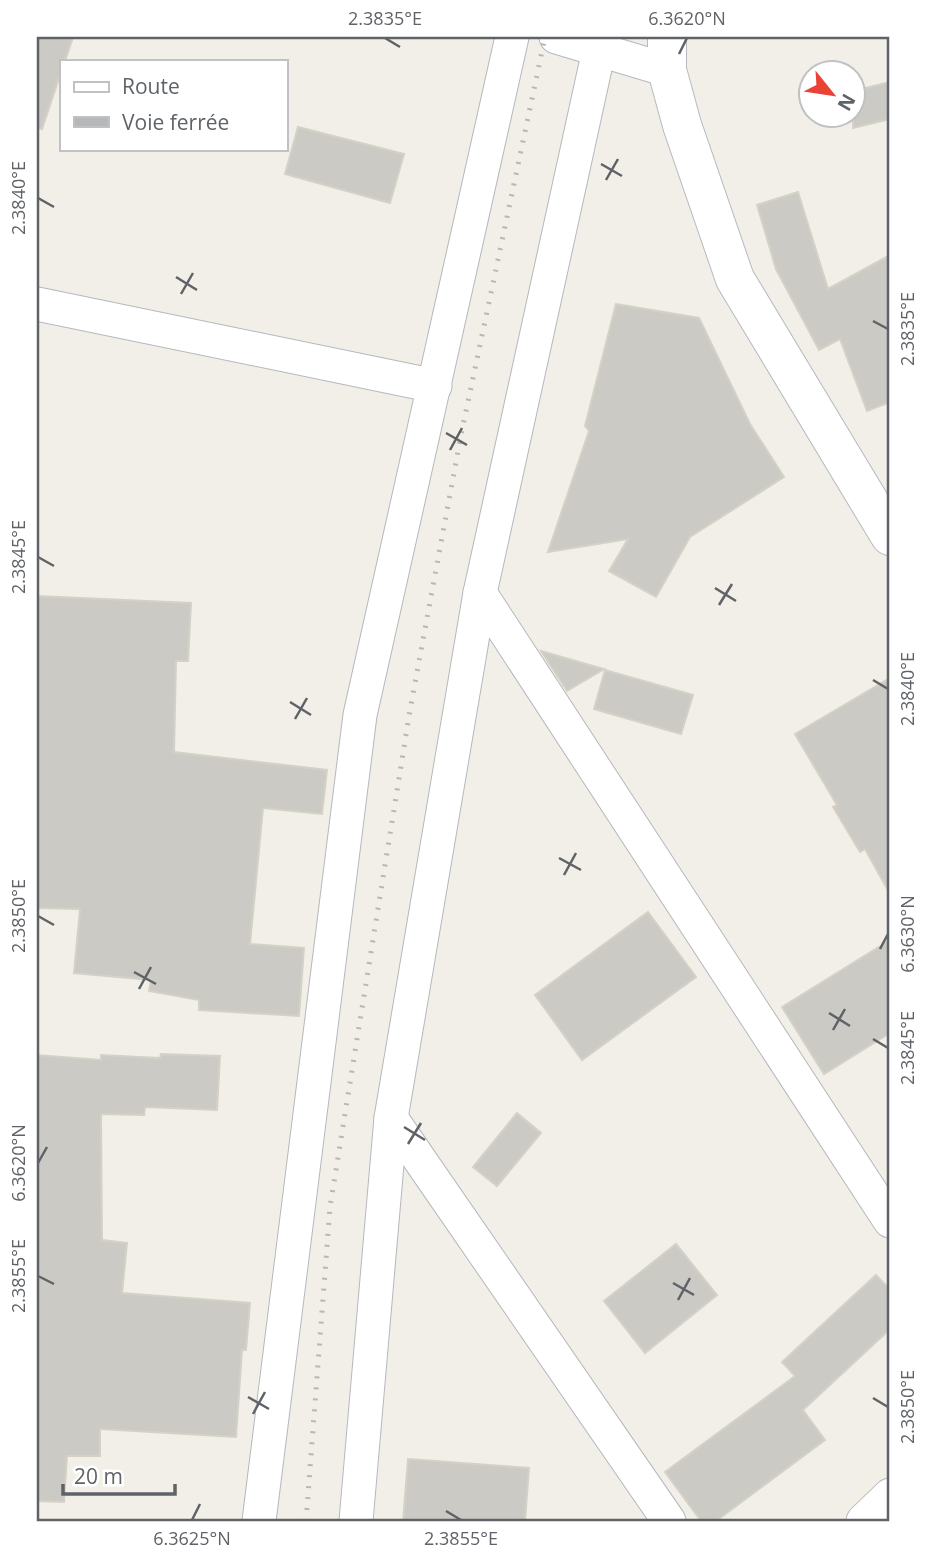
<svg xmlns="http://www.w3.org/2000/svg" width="927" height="1558" viewBox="0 0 927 1558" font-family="'Open Sans',sans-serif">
<rect width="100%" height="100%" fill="#f1efe8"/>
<!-- building -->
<g fill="#cccac5" stroke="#d6d1c6" stroke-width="2">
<path d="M37,37H73L65,61H61V72L42,129L37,128Z"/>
<path d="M890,82V119L853,128V91Z"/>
<path d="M298,127L404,154L390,203L285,174Z"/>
<path d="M798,192L828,289L890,255V402L867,411L840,339L819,350L776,269L757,205Z"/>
<path d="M616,304L699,318L750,424L784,477L690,537L656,597L609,571L628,539L548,552L589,431L585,426Z"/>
<path d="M37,596L191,603L188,661H176L174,752L327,770L322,814L263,808L250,944L304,948L299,1016L199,1010V1000L149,991L151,980L74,973L80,909L37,908Z"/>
<path d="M541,651L604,669L567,691Z"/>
<path d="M605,670L693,695L681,734L594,709Z"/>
<path d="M890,678V894L865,849L860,852L833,807L837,805L795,734Z"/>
<path d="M648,912L696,977L582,1060L535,995Z"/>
<path d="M890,940V1033L824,1074L782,1007Z"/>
<path d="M161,1054L220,1056L217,1110L145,1107L144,1115L101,1114L102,1240L127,1243L122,1293L250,1303L246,1350H242L236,1437L100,1429V1456H67L64,1502L37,1501V1055L101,1060V1055L160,1058Z"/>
<path d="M517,1113L541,1133L497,1186L473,1167Z"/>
<path d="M676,1244L717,1295L645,1353L604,1301Z"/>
<path d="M876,1275L890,1290V1329L803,1410L825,1440L716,1521H701L665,1472L795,1376L782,1362Z"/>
<path d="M408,1459L529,1468L525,1521H403Z"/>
</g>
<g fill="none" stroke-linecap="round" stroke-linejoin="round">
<defs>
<g id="street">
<path d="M556,37L667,70"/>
<path d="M37,304L435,386"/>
<path d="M480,593L890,1221"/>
<path d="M391,1118L669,1521"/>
<path d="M259,1521L360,715L512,37"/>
<path d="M356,1521L391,1118L480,593L599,50"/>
<path d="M863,1521L890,1495"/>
</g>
<path id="secondary" d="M667,37V70L682,125L735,279L890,536"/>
</defs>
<!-- street casing -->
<use href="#street" stroke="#b5b8bc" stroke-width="35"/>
<!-- secondary casing -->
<use href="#secondary" stroke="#b6babf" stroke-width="40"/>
<!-- street -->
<use href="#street" stroke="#fff" stroke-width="33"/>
<!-- secondary -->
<use href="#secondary" stroke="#fff" stroke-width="38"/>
<!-- rail -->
<path stroke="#b6b7b8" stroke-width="5" stroke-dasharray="2 9" stroke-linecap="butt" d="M306,1521L330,1207L410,710L461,435L545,37"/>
</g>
<!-- ticks -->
<path fill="none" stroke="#5f6368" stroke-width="2.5" d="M385,38L400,47M679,54L687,38M601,164L622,176M606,180L618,159M38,198L54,207M176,277L197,290M181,294L193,273M873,321L888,329M446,433L467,445M450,450L462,428M38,557L54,566M715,588L736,601M719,605L732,584M873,680L888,689M290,702L311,715M295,719L307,698M559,858L581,870M564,875L576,853M38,916L54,925M880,949L888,934M134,972L156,984M139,989L151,967M829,1013L850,1026M833,1030L845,1009M873,1039L888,1048M404,1127L425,1140M408,1144L421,1123M38,1163L47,1147M38,1276L54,1284M673,1283L694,1295M678,1300L690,1278M248,1397L269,1409M873,1398L888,1407M253,1414L265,1392M446,1511L461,1520M192,1520L200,1504"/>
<!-- border -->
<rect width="927" height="1558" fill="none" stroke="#ffffff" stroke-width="77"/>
<!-- legend -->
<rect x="60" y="60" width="228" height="91" fill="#ffffff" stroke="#bfc1c3" stroke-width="2"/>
<rect x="74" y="82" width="35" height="10" fill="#ffffff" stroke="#bfc1c3" stroke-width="2"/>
<text x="122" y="94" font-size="21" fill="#5f6368">Route</text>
<rect x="74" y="117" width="35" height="10" fill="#b6b7b8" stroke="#bfc1c3" stroke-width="2"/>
<text x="122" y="130" font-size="21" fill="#5f6368">Voie ferrée</text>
<!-- north arrow -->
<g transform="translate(832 94) rotate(120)"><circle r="33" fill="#ffffff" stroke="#bfc1c3" stroke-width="2"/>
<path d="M0-5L12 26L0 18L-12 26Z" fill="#ea4335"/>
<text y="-10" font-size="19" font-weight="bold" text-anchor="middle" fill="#5f6368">N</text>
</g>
<!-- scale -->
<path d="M63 1484v10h112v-10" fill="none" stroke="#5f6368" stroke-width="3.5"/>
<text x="74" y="1484" font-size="21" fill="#5f6368" stroke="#ffffff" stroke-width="5" paint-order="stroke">20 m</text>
<rect x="38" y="38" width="850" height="1482" fill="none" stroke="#5f6368" stroke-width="2.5"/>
<g font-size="18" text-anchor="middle" fill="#5f6368">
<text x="385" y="25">2.3835°E</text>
<text x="687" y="25">6.3620°N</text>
<text transform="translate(19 198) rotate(-90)" y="6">2.3840°E</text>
<text transform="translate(908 329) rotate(-90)" y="6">2.3835°E</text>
<text transform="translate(19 557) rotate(-90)" y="6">2.3845°E</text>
<text transform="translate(908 689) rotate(-90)" y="6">2.3840°E</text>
<text transform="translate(19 916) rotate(-90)" y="6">2.3850°E</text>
<text transform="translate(908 934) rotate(-90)" y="6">6.3630°N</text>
<text transform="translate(908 1048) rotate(-90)" y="6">2.3845°E</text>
<text transform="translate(19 1163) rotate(-90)" y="6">6.3620°N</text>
<text transform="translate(19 1276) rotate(-90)" y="6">2.3855°E</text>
<text transform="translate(908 1407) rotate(-90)" y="6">2.3850°E</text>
<text x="192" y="1545">6.3625°N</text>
<text x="461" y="1545">2.3855°E</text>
</g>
</svg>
